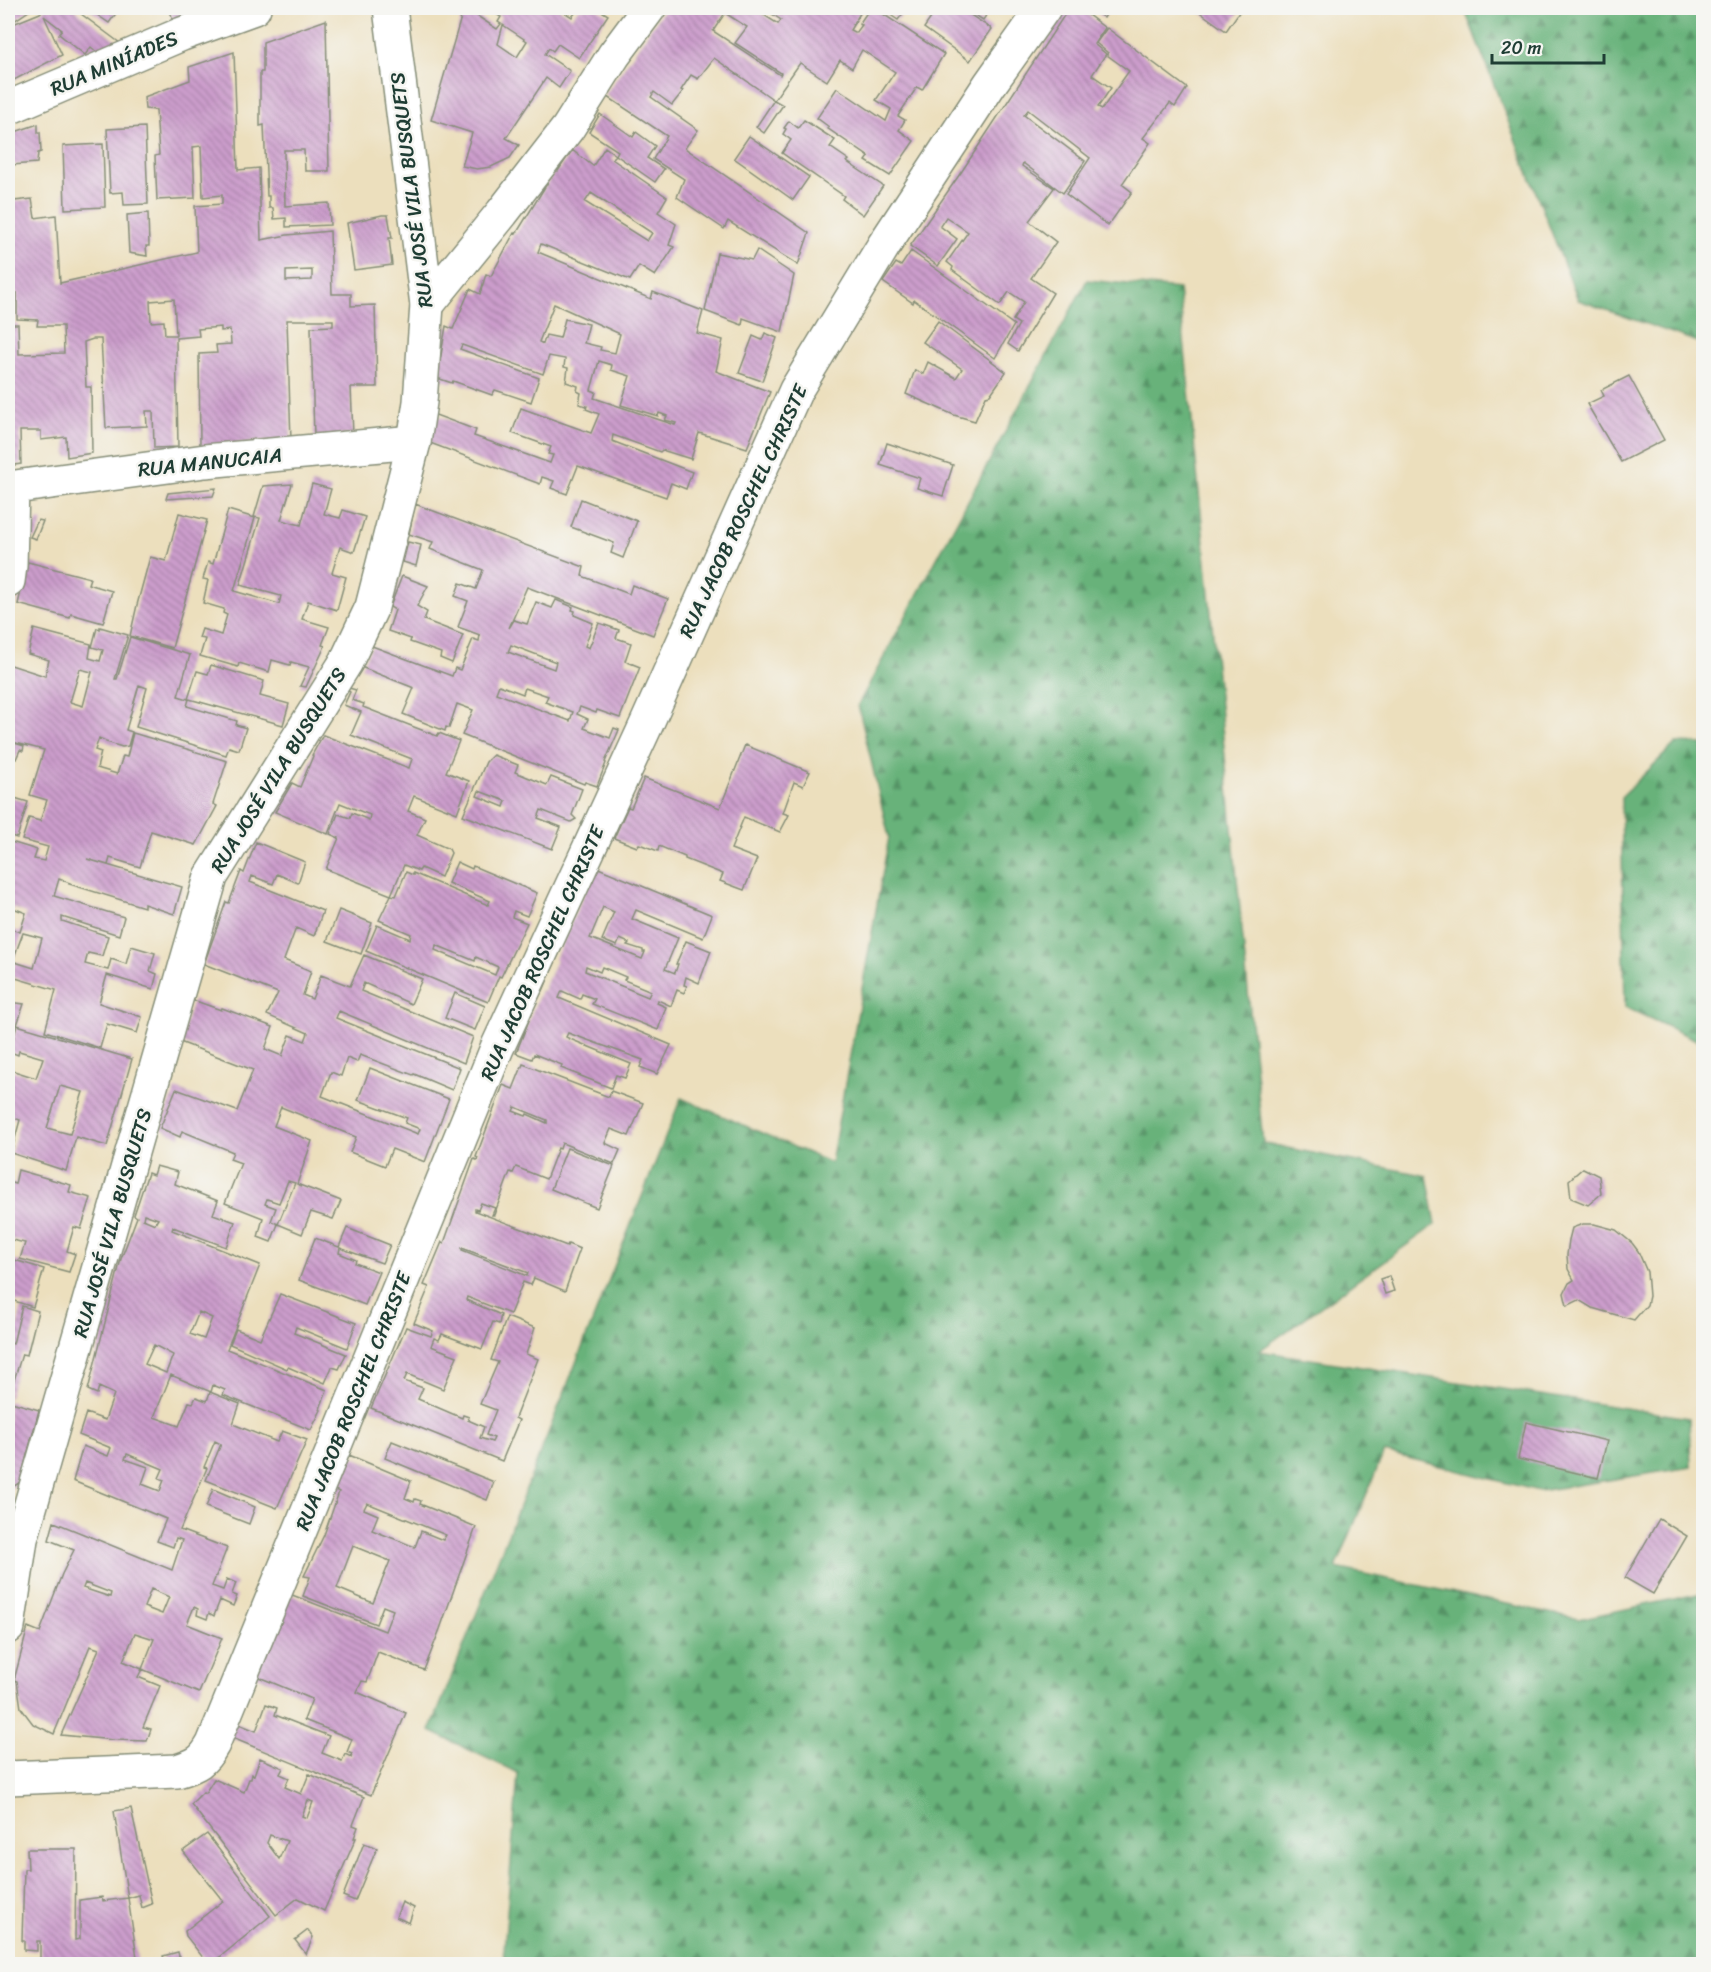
<svg xmlns="http://www.w3.org/2000/svg" width="1711" height="1972" viewBox="0 0 1711 1972" font-family="Sriracha,sans-serif">
<defs>
<pattern id="forest-firs" width="22" height="20" patternUnits="userSpaceOnUse" patternTransform="scale(1.5)"><rect width="22" height="20" fill="#67b27a"/><path d="M5 1l3.5 6h-7zM16 11l3.5 6h-7z" fill="#549265"/></pattern>
<pattern id="building-back-hatch" width="6" height="6" patternUnits="userSpaceOnUse" patternTransform="scale(1.5)"><rect width="6" height="6" fill="#cc9dcc"/><path d="M-1 5l2 2M0 0l6 6M5-1l2 2" fill="none" stroke="#a581a6"/></pattern>
</defs>
<rect width="100%" height="100%" fill="#f6f6f2"/>
<filter id="ink" filterUnits="userSpaceOnUse"><feTurbulence type="fractalNoise" baseFrequency=".0167" numOctaves="2"/><feDisplacementMap in="SourceGraphic" scale="12" xChannelSelector="R" yChannelSelector="G"/><feConvolveMatrix kernelMatrix="1 2 1 2 8 2 1 2 1" color-interpolation-filters="sRGB"/></filter>
<filter id="wash" filterUnits="userSpaceOnUse"><feTurbulence type="fractalNoise" baseFrequency=".008" numOctaves="4" result="noise"/><feDisplacementMap in="SourceGraphic" scale="24" xChannelSelector="R" yChannelSelector="G"/><feGaussianBlur stdDeviation="1.35" result="paint"/><feColorMatrix in="noise" values="0 0 0 0 0 0 0 0 0 0 0 0 0 0 0 0 0 1.4 0 .05"/><feComposite in="paint" operator="in"/></filter>
<g filter="url(#wash)">
<rect width="100%" height="100%" fill="#ecdfbd"/>
<!-- forest -->
<g fill="url(#forest-firs)" stroke="#437857" stroke-width="1.5">
<path d="M1464,8H1703V344L1578,300Z"/>
<path d="M1087,280L1179,289L1263,1143L1427,1176L1436,1224L1259,1351L1689,1418L1691,1467L1539,1491L1384,1452L1336,1568L1578,1619L1703,1593V1964H503L518,1773L430,1731L681,1098L831,1163L889,837L858,705Z"/>
<path d="M1676,743L1703,744V1043L1625,1007L1621,797Z"/>
</g>
<g id="blocks">
<!-- building -->
<g fill="url(#building-back-hatch)" fill-rule="evenodd">
<path d="M8,8H33L8,25Z"/>
<path d="M45,8H73L120,43L98,53L91,47L85,55L59,34L62,30L44,16L62,55L8,83L11,90L8,92V26L40,13Z"/>
<path d="M87,8H120L109,23Z"/>
<path d="M169,8H188L190,12L173,20Z"/>
<path d="M441,8H468V10L497,29L501,24L498,22L501,17L486,8H558L572,17L579,8H597L608,15L579,58L558,44L553,51L549,48L545,54L570,71L559,88L546,78L506,138L519,145L510,158L491,167L477,169L462,166L472,133L431,120L462,14ZM503,25L527,41L517,57L498,44Z"/>
<path d="M665,8H753L778,24L781,20L763,8H858L862,10L850,30L856,33L862,25L859,24L870,8H874L944,54L922,90L917,87L898,116L905,120L899,130L914,141L890,176L866,161L869,157L827,128L829,127L817,118L837,88L886,121L891,109L876,100L895,72L862,50L852,68L840,60L827,81L800,63L774,100L714,58L698,79L691,75L681,90L683,91L672,105L654,92L651,97L698,130L685,148L809,233L798,265L728,221L724,229L677,197L684,179L653,159L667,136L605,95ZM725,13L747,27L735,43L781,73L780,75L713,31Z"/>
<path d="M880,8H907L898,20Z"/>
<path d="M930,8H960L992,29L970,61L924,28L931,18L925,15Z"/>
<path d="M964,8H991L983,20Z"/>
<path d="M1069,8H1110L1104,18L1091,9L1087,14L1105,28L1094,44L1106,54L1092,75L1111,88L1098,107L1102,109L1129,71L1107,55L1108,53L1096,43L1107,28L1187,88L1175,107L1170,103L1143,138L1150,143L1122,184L1132,192L1108,226L1066,194L1090,158L1028,110L1024,115L1085,161L1063,193L1023,163L1022,166L1054,188L1029,221L1056,242L1031,278L1053,293L1018,351L1008,344L1019,324L1013,320L1024,302L1009,292L1000,305L952,270L953,267L947,262L968,232L946,217L940,226L957,239L938,266L910,246L962,171Z"/>
<path d="M1194,8H1242L1226,31Z"/>
<path d="M326,20L329,171H305L304,150H284V152L285,206L329,203L330,225L286,227V218L274,219L273,208H269V196H267L264,125L260,126V72H263V42Z"/>
<path d="M234,52L238,170L259,168L261,240L287,235L330,231L332,294H351V306L375,305L377,387H351L353,435L314,437L311,327L333,326V320H287L291,440L200,446L199,354L217,353L216,345L231,344L230,330L221,331V327L198,329L199,336L176,338L178,447L154,448L153,411H146L147,426L106,428L101,339H93L84,342L86,387H91L92,453L67,457L66,437L41,440V431H20L21,464L8,466V324H18L19,354L64,353L63,326H37L38,320L17,319V293L8,295V242L15,241L14,201L32,199L35,218L56,215L60,283L197,252L195,206L222,204V195L203,197L201,146L193,147L195,198L157,200L155,156L159,155L156,110L145,109L144,97L190,80L189,67ZM312,270V280L286,281V271ZM174,299L176,335H165L164,321L151,322L150,301Z"/>
<path d="M774,100L783,105L764,133L756,127Z"/>
<path d="M600,114L633,137L636,132L655,146L647,158L664,169L655,182L616,155L618,151L589,132Z"/>
<path d="M804,120L835,140L830,147L849,160L847,162L883,186L863,215L842,199L844,196L782,153L791,140L783,134L786,129L784,128L789,121L798,128Z"/>
<path d="M38,124V133L40,132L41,152L38,153L37,163L12,165V133Z"/>
<path d="M145,127L148,204L124,205L123,192L110,193L107,129Z"/>
<path d="M749,136L809,177L793,200L734,158Z"/>
<path d="M103,144L105,207L65,209L63,146Z"/>
<path d="M605,147L616,155L612,159L667,197L658,212L676,224L669,245L674,247L655,276L639,266L630,280L541,244L538,252L651,299L653,292L703,311L697,333L723,340L716,371L770,392L747,448L699,433L691,459L662,450L660,452L613,435L612,441L692,472L686,489L671,483L666,497L578,466L567,494L551,488L554,481L542,477L540,484L430,443L433,414L476,430L474,436L550,463L553,455L548,454L551,447L512,433L521,408L591,433L599,414L586,409L587,406L579,404L581,393L577,391L578,386L566,382L568,368L564,367L565,359L549,356L543,374L462,345L460,349L539,378L531,402L495,390L492,395L453,381L452,383L437,378L446,326L453,329L470,289L480,294L486,274L491,276L514,233L516,234L556,169L558,171L572,150L593,166ZM591,193L652,233L647,241L585,202ZM554,304L620,334L615,353L600,350L601,347L584,343L589,324L565,319L560,338L546,335L543,344L539,342ZM599,361L612,365L611,370L630,376L621,405L658,416L659,413L667,416L665,420L676,423L675,425L594,398L596,392L591,390Z"/>
<path d="M148,213L149,246H146L147,256L129,253L127,215Z"/>
<path d="M382,215H388L392,238H389L392,265L354,270L347,223Z"/>
<path d="M757,250L794,275L782,332L743,318L742,325L705,311L717,253L752,260Z"/>
<path d="M911,251L1014,325L995,358L914,300L913,303L883,282L896,263L901,266Z"/>
<path d="M938,321L1006,372L990,395L986,396L975,421L954,415L906,394L915,370L923,374L928,362L956,378L962,369L923,342Z"/>
<path d="M765,333L777,338L762,381L739,373L753,336L762,340Z"/>
<path d="M1629,376L1664,440L1621,462L1587,404L1604,396L1601,390Z"/>
<path d="M887,443L953,465L943,496L917,488L920,478L880,465Z"/>
<path d="M292,484L281,520L301,525L312,484L331,489L324,514L340,518L343,510L365,517L354,552L340,547L332,573L346,577L337,610L308,601L302,619L329,627L322,645L325,646L306,687L300,686L309,667L291,662L290,665L272,660L269,672L239,663L238,667L200,656L205,639L199,638L202,629L221,635L227,615L223,613L224,609L203,603L208,580L203,579L208,562L213,564L228,510L255,518L234,591L279,604L281,596L240,585L260,518L254,517L263,486Z"/>
<path d="M216,488L213,496L166,499L168,493Z"/>
<path d="M581,499L637,521L623,558L611,553L614,543L571,527Z"/>
<path d="M415,504L584,567L582,576L629,594L632,585L668,599L653,635L527,587L509,628L514,620L527,624L536,602L552,608L556,600L573,607L572,610L575,611L574,615L593,623L585,646L589,648L599,623L619,630L616,638L631,643L625,661L640,667L620,718L597,710L596,713L580,707L577,714L588,719L584,728L610,738L614,728L619,730L605,762L606,763L597,786L585,782L584,784L462,735L473,710L457,704L449,728L446,727L445,731L403,714L414,688L361,667L372,646L452,676L455,668L460,670L473,639L479,641L480,635L458,627L468,601L455,596L460,583L476,589L483,570L430,549L433,542L409,534ZM511,645L556,662L554,669L508,652ZM499,685L523,694L525,688L548,696L545,702L573,712L570,721L496,693Z"/>
<path d="M179,513L207,520L172,648L130,636L137,605L150,557L166,561Z"/>
<path d="M38,520L43,521L36,539L30,537Z"/>
<path d="M408,542L421,545L416,566L403,562Z"/>
<path d="M28,562L90,578L88,584L112,591L103,623L71,614L70,618L18,604Z"/>
<path d="M402,576L428,586L417,606L427,612L424,620L463,635L452,663L440,658L441,653L410,642L411,639L388,631L395,610L390,607Z"/>
<path d="M100,627L128,635L115,679H117L130,637L190,655L178,696L188,699L197,671L208,674L211,665L264,681L260,696L289,704L283,725L189,699L187,706L237,721L236,725L246,728L239,750L229,747L226,755L136,727L147,688L139,685L126,730L132,732L128,746L122,747L106,742V741L99,738L95,750L101,752L97,768L117,774L123,756L127,757L133,733L227,761L213,804L217,806L196,845L151,831L140,867L110,858L108,865L87,859L182,887L174,914L144,904V907L69,884L70,883L59,879L54,896L124,917L119,935L62,917V921L108,936L102,956L88,953L85,964L108,970L111,959L126,964L131,946L155,953L150,971L157,974L153,989L107,975L99,1003L142,1017L137,1033L107,1024L100,1048L45,1031L56,990L12,977L15,962L34,968L42,938L23,933L13,960L8,958V928L20,932L26,913L13,908L8,927V841L37,850L34,859L44,861L48,847L22,840L29,818L40,821L47,800L30,795L44,750L8,741V664L45,676L49,660L28,654L34,629L91,644L89,658L100,661L103,650L92,647L97,628L100,629ZM80,669L92,672L83,706L70,702Z"/>
<path d="M349,688L356,690L352,700L364,704L363,707L437,736L439,733L459,741L446,772L469,781L457,813L414,796L408,811L425,818L417,835L449,849L451,853L441,877L421,868L419,871L404,865L391,895L326,869L339,838L330,834L338,814L350,818L352,813L369,820L370,815L340,803L328,834L275,812L292,783L300,787L313,756L312,755L323,735L409,768L412,759L351,735L361,712L344,705L350,692L348,691Z"/>
<path d="M8,741L24,746L23,751L20,750L16,759L8,757Z"/>
<path d="M745,745L810,772L803,786L794,782L783,813L789,815L780,832L744,817L731,849L757,859L744,890L720,881L723,874L685,859V857L659,846L658,851L639,844L637,847L614,838L628,807L631,808L644,778L720,808Z"/>
<path d="M493,755L518,765L515,772L547,785L551,777L582,789L572,815L576,819L571,822L541,810L538,818L561,827L552,849L463,815L486,762ZM479,791L506,801L504,807L477,796Z"/>
<path d="M8,796L28,802L17,838L8,835Z"/>
<path d="M256,842L305,862L298,883L277,874L273,884L252,876L250,882L323,911L314,936L296,928L284,960L311,971L303,995L312,999L321,975L350,986L364,955L422,979L411,1004L364,983L361,991L473,1037L464,1063L339,1011L336,1018L460,1068L452,1090L414,1074L413,1075L360,1055L357,1062L347,1058L341,1076L331,1072L322,1096L418,1134L420,1129L405,1123L407,1118L358,1100L370,1068L449,1099L425,1162L392,1149L385,1166L350,1152L356,1137L281,1107L274,1126L312,1141L297,1184L341,1201L333,1219L311,1212L302,1234L278,1224L271,1242L258,1237L263,1218L225,1203L241,1163L230,1159L233,1152L182,1131L180,1137L160,1128L176,1089L237,1111L253,1070L180,1042L193,1000L221,1010L222,1008L273,1027L265,1049L282,1056L290,1035L305,1041L308,1033L267,1015L278,993L204,964L226,902L229,903L241,871L244,873ZM288,1181L295,1183L278,1224L271,1221L276,1208L265,1204L267,1199L279,1203Z"/>
<path d="M457,862L472,869L473,866L537,893L527,916L514,911L512,917L527,923L501,977L499,976L488,1002L366,951L377,925L410,939L411,934L379,920L391,895L396,896L406,872L413,875V873L488,905L490,901L448,883ZM436,945L475,961L476,957L498,967L495,975L435,950Z"/>
<path d="M596,867L712,915L703,938L636,910L632,919L678,938L665,969L675,973L678,964H676L686,941L711,951L699,983L686,977L684,985L687,986L684,993L677,990L671,1006L658,1000L657,1003L666,1007L658,1030L592,1004L595,999L582,994L580,999L562,991L559,998L671,1045L657,1074L640,1067L643,1060L568,1033L566,1037L570,1039L631,1064L625,1078L616,1075L611,1088L561,1068L562,1065L534,1054L532,1059L516,1053L541,990L543,991L556,960L555,959ZM603,907L614,912L602,940L617,946L620,939L629,943L627,945L643,950V952H645L642,959L590,938ZM586,966L600,972L602,967L626,977L624,980L651,991L648,997L585,971Z"/>
<path d="M339,910L372,923L361,954L327,941Z"/>
<path d="M455,993L485,1006L475,1030L445,1018Z"/>
<path d="M8,1002L24,1004L17,1025L8,1022Z"/>
<path d="M17,1025L132,1059L107,1146L76,1137L66,1171L11,1153L20,1120L8,1116V1069L36,1078L43,1058L19,1051L18,1055L8,1051V1041L12,1043ZM60,1086L83,1092L70,1134L47,1128Z"/>
<path d="M523,1064L609,1097L611,1091L643,1103L629,1136L611,1129L605,1143L620,1150L614,1164L562,1143L560,1149L558,1148L546,1179L516,1167L513,1173L510,1172L494,1215H492L495,1208L481,1203L478,1210L475,1209V1211L567,1246L568,1244L580,1249L565,1291L534,1278L531,1285L523,1282L510,1314L467,1297L466,1300L501,1315L499,1324L493,1322L482,1349L442,1334L439,1340L434,1338L431,1346L457,1356L443,1389L407,1374L404,1381L423,1388L418,1399L462,1418L463,1415L469,1417L468,1420L484,1427L480,1438L492,1442L494,1438L486,1435L496,1410L480,1404L498,1362L491,1360L507,1317L535,1328L526,1354L538,1359L515,1418L519,1420L502,1461L371,1408L406,1327L431,1336L433,1331L414,1323L429,1287L424,1285L442,1242L444,1243L474,1159L477,1160L478,1158L476,1157L503,1085L513,1089ZM515,1107L547,1120V1123L527,1114L526,1116L513,1111ZM462,1248L528,1273L527,1276L462,1250Z"/>
<path d="M567,1148L614,1166L597,1208L551,1189Z"/>
<path d="M156,1166L178,1172L175,1184L218,1201L213,1214L235,1222L226,1247L173,1227L172,1230L260,1265L227,1349L327,1390L320,1409L321,1410L311,1430L223,1395L225,1390L213,1385L211,1392L171,1375L154,1417L179,1426L189,1402L193,1403L196,1397L207,1401L210,1392L240,1404L233,1424L277,1442L282,1431L307,1440L277,1508L206,1480L221,1444L215,1441L204,1467L207,1468L180,1530L227,1548L212,1586L223,1590L227,1579L236,1583L232,1594L237,1596L233,1606L220,1600L214,1616L209,1613L207,1619L197,1615L198,1609L194,1607L187,1624L222,1638L199,1693L142,1669L154,1639L135,1633L123,1661L142,1669L138,1677L160,1686L143,1727L151,1729L147,1741L114,1740L61,1735L99,1649L90,1646L54,1734L33,1724L21,1708L17,1681L14,1680L28,1627L40,1632L62,1574L74,1550L49,1540L54,1522L172,1570L182,1540L176,1538L173,1547L157,1541L166,1519L73,1481L83,1446L108,1456L111,1448L79,1435L86,1413L105,1420L114,1394L99,1387L97,1394L88,1390L121,1259L137,1217L134,1215L148,1173L153,1175ZM144,1214L158,1219L155,1224L143,1219ZM199,1312L212,1318L204,1339L190,1334ZM154,1345L173,1355L166,1373L145,1364ZM127,1454L163,1469L159,1478L164,1480L160,1491L142,1484L148,1467L125,1459ZM85,1583L111,1593L110,1597L83,1588ZM151,1589L169,1597L162,1614L144,1607Z"/>
<path d="M1583,1168L1599,1176L1601,1194L1588,1205L1571,1198L1569,1180Z"/>
<path d="M18,1170L71,1185L69,1192L91,1198L81,1229L74,1227L67,1251L75,1254L69,1272L20,1259L25,1243L8,1239V1182L15,1184Z"/>
<path d="M1583,1224H1594L1616,1230L1632,1243L1638,1251L1647,1272L1649,1296L1647,1305L1634,1320L1592,1308L1579,1300L1567,1306L1564,1293L1569,1283L1574,1280L1568,1269L1567,1255L1569,1240L1572,1228Z"/>
<path d="M347,1228L390,1245L382,1263L340,1248L339,1253L356,1260L355,1263L379,1272L365,1305L299,1280L315,1238L339,1247Z"/>
<path d="M8,1258L44,1269L33,1307L8,1299Z"/>
<path d="M1389,1276L1394,1291L1385,1294L1380,1279Z"/>
<path d="M280,1294L356,1323L347,1348L296,1327L294,1333L346,1354L339,1369L332,1367L325,1383L288,1367L287,1369L230,1344L236,1329L260,1339Z"/>
<path d="M22,1306L38,1311L27,1355L22,1354L8,1400V1342L13,1344Z"/>
<path d="M8,1401L39,1410L21,1478L19,1483L8,1490Z"/>
<path d="M1526,1422L1607,1441L1598,1478L1518,1459Z"/>
<path d="M392,1441L494,1482L487,1500L385,1458Z"/>
<path d="M349,1455L411,1481L405,1498L414,1502L415,1499L421,1501L420,1504L476,1527L440,1629L424,1670L378,1652L367,1682L362,1681L357,1692L406,1713L371,1795L230,1737L234,1722L256,1731L266,1704L277,1708L275,1715L329,1736L322,1753L342,1761L345,1754L351,1757L352,1754L347,1752L352,1739L304,1720L312,1699L254,1675L287,1593L385,1631L393,1610L383,1606L376,1624L303,1596L310,1577L304,1576L324,1535L339,1492L335,1490ZM367,1503L446,1535L443,1540L421,1531L415,1547L372,1530L378,1515L364,1509ZM353,1546L390,1561L373,1603L337,1588Z"/>
<path d="M213,1489L255,1507L249,1524L206,1507Z"/>
<path d="M1659,1519L1687,1536L1653,1594L1625,1578Z"/>
<path d="M260,1758L283,1768L280,1774L289,1778L285,1787L301,1794L309,1774L364,1797L353,1825L358,1827L354,1838H356L324,1911L298,1898L276,1915L191,1804L203,1792L205,1793L214,1779L244,1792L249,1779H251L252,1774L254,1775ZM308,1800L313,1802L307,1818L302,1816ZM270,1835L287,1841L279,1859L267,1843Z"/>
<path d="M131,1808L152,1904L142,1908L139,1895L128,1898L114,1811Z"/>
<path d="M207,1834L270,1916L220,1957L208,1964L186,1936L185,1931L223,1901L183,1851Z"/>
<path d="M364,1843L377,1848L355,1901L343,1896Z"/>
<path d="M27,1849H76L75,1940L80,1939V1900L102,1897L103,1901L128,1898L138,1964H40V1941H37V1951L24,1950V1941H22L24,1869H28Z"/>
<path d="M402,1902L414,1908L409,1923L396,1917Z"/>
<path d="M308,1930L313,1937L306,1954L295,1940Z"/>
<path d="M178,1952L181,1964H165L163,1956Z"/>
</g>
</g>
</g>
<g filter="url(#ink)">
<use href="#blocks" fill-opacity="0" stroke="#868e78" stroke-width="1.5"/>
<g fill="none" stroke-linecap="round" stroke-linejoin="round">
<defs>
<g id="minor">
<path d="M8,108L182,34L254,8"/>
<path d="M427,305L502,213L568,128L614,55L649,8"/>
<path d="M8,488L205,461L414,442"/>
<path d="M8,581L10,566L12,487"/>
<path d="M8,1627L21,1539L211,877L346,662L372,607L414,442L420,402L427,305L390,8"/>
<path d="M8,1778L177,1771C197,1765 203,1762 213,1744L497,1048L647,723L796,390L884,245L990,84L1044,8"/>
</g>
</defs>
<!-- minor casing -->
<use href="#minor" stroke="#868e78" stroke-width="36"/>
<!-- minor -->
<use href="#minor" stroke="#fff" stroke-width="33"/>
</g>
</g>
<g text-anchor="middle" stroke-width="5" stroke-linejoin="round" paint-order="stroke">
<!-- street labels -->
<g font-size="20" fill="#1f3d34" stroke="#f6f6f2">
<text transform="translate(114 63) rotate(-23)" y="7">RUA MINÍADES</text>
<text transform="translate(411 190) rotate(-97)" y="7">RUA JOSÉ VILA BUSQUETS</text>
<text transform="translate(210 462) rotate(-6)" y="7">RUA MANUCAIA</text>
<text transform="translate(743 511) rotate(-65)" y="7">RUA JACOB ROSCHEL CHRISTE</text>
<text transform="translate(278 770) rotate(-58)" y="7">RUA JOSÉ VILA BUSQUETS</text>
<text transform="translate(542 953) rotate(-66)" y="7">RUA JACOB ROSCHEL CHRISTE</text>
<text transform="translate(112 1223) rotate(-74)" y="7">RUA JOSÉ VILA BUSQUETS</text>
<text transform="translate(353 1401) rotate(-68)" y="7">RUA JACOB ROSCHEL CHRISTE</text>
</g>
</g>
<!-- margin -->
<rect width="1711" height="1972" fill="none" stroke="#f6f6f2" stroke-width="30"/>
<!-- scale -->
<path d="M1492 54v9h112v-9" fill="none" stroke="#1f3d34" stroke-width="3"/>
<text x="1501" y="54" font-size="18" fill="#1f3d34" stroke="#f6f6f2" stroke-width="4.5" paint-order="stroke">20 m</text>
</svg>
